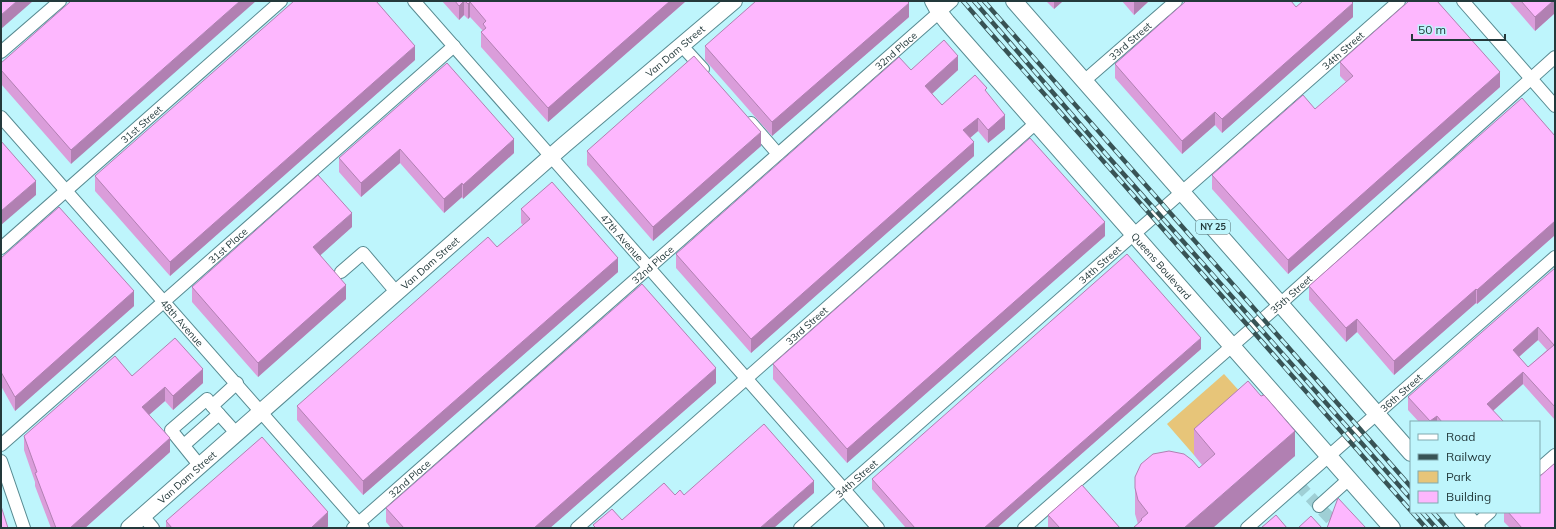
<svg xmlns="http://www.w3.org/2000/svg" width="1556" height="529" viewBox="0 0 1556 529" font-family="Mulish,sans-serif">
<rect width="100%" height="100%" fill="#bef5fc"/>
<!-- green -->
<path fill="#e7c579" d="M1224,374L1251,404L1194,455L1167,424Z"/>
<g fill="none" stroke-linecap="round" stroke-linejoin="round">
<!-- minor-tunnel -->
<path stroke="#9fcfd5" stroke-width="12" stroke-dasharray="12 6" stroke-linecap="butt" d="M1298,484L1339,528"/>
<defs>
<g id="minor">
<path id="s1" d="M414,1L878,528"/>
<path d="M1463,1L1555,106"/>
<path d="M682,46L703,69"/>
<path d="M1,52L60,1"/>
<path id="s2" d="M1084,81L1176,1"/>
<path id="s3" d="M1,117L363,528"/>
<path d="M751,123L778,154"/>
<path id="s4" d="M1,248L281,1"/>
<path d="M341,272L363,253L397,293"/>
<path d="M219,414L237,434"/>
<path id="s5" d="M1,445L454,46"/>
<path d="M184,445L219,414L212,406"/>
<path d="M1,461L24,528"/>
<path d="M200,466L171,430L207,399L212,406L237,383"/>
<path d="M1539,469L1555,455"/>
<path d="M1319,506L1349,479"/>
<path d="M143,516L153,528"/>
<path id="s6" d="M353,528L952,1"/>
<path id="s7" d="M577,528L1036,123"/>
<path id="s8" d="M800,528L1399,1"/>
<path id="s9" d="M1024,528L1280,304L1555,57"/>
<path id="s10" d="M1247,528L1555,257"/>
<path d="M1472,528L1490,512"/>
</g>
<g id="major">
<path id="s11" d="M933,1L939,12L947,22L1392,528"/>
<path d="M1014,1L1411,453"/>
<path d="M1463,512L1477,528"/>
<path id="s12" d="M129,528L564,145L734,1"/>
</g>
</defs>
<!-- minor casing -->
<use href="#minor" stroke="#588b92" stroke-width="14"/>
<!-- major casing -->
<use href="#major" stroke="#588b92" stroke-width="18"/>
<!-- minor -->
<use href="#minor" stroke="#fff" stroke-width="12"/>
<!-- major -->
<use href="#major" stroke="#fff" stroke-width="16"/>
<defs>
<g id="rail">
<path d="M963,1L987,29L1411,511"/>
<path d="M974,1L1105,153L1411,499"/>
<path d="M984,1L1411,487"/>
<path d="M1412,512L1426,528"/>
<path d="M1422,512L1436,528"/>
<path d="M1433,512L1447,528"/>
</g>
</defs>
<!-- rail casing -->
<use href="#rail" stroke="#385355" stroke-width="4.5"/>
<!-- rail -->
<use href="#rail" stroke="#bef5fc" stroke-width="3" stroke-dasharray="9" stroke-linecap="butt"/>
</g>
<!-- wall -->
<g fill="#da9dda" fill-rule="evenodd">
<path d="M71,1V164L1,84V63Z"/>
<path d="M442,1H686L548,122L481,47V32L483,31L470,17L468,19L464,15L459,20Z"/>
<path d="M1046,1H1063L1054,9Z"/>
<path d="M1122,1H1149L1134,15Z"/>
<path d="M1509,1H1555V13L1535,31Z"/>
<path d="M1296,7L1353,17L1222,133L1215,125L1182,154L1115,78V64Z"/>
<path d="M909,17L772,136L705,60V46Z"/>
<path d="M415,60L170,276L95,191V176Z"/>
<path d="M1340,62L1500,87L1288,274L1212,189V175L1315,109L1346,82L1340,76Z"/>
<path d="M447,63L514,153L463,199L462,197L444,213L400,163L361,197L339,172V158Z"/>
<path d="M911,70H958L932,94L942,105L987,93L1005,129L988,143L978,131L970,138L974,156L751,353L676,268V254Z"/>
<path d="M1555,136V235L1477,304L1476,303L1394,375L1357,332L1346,342L1309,300V286Z"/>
<path d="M761,146L653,241L587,165V151Z"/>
<path d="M521,209L618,272L363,495L297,420V406L497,247L523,225L521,223Z"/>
<path d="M352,227L320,255L346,299L258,377L192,302V287Z"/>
<path d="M1105,236L847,463L773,379V364Z"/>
<path d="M1,258L134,306L15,411L1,386Z"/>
<path d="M1555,268V420L1523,384L1493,411L1504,422H1419L1408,410V397ZM1538,340L1547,350L1528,367L1519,357Z"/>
<path d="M1201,349L997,528H906L872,489V479Z"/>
<path d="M132,376L203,383L173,410L165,401L149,415L170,452L85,528H51L35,486V482L24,450V436Z"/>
<path d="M716,383L550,528H391L386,522V508Z"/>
<path d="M1194,429L1295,456L1138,524L1135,514V488L1199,468L1202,465L1194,455Z"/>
<path d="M1504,512H1539L1555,528H1510L1504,522Z"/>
<path d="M1048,515L1120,528H1048Z"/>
<path d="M166,521L328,526L327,528H166Z"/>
</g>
<!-- shaded-wall -->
<g fill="#b180b2">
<path d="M17,1H33L1,29V15Z"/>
<path d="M240,1H256L71,164V150Z"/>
<path d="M464,1V15L459,20V6Z"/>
<path d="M670,1H686L548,122V108Z"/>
<path d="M1054,1H1063L1054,9Z"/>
<path d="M1134,1H1149L1134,15Z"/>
<path d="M1553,1H1555V13L1535,31V17Z"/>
<path d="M470,2V17L468,19V4Z"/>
<path d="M909,3V17L772,136V122Z"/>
<path d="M1353,3V17L1222,133V119Z"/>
<path d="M415,46V60L170,276V262Z"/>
<path d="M958,56V70L925,100V86Z"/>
<path d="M1500,72V87L1288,274V260Z"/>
<path d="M1215,112V125L1182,154V141Z"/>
<path d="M1005,115V129L988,143V130Z"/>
<path d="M978,118V131L963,144V130Z"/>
<path d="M761,132V146L653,241V227Z"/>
<path d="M514,139V153L463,199V185Z"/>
<path d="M974,142V156L751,353V339Z"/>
<path d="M400,149V163L361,197V183Z"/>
<path d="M36,181V195L1,225V211Z"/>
<path d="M462,183V197L444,213V199Z"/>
<path d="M352,213V227L313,262V247Z"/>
<path d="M1555,221V235L1477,304V290Z"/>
<path d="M1105,222V236L847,463V449Z"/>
<path d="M618,258V272L363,495V481Z"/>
<path d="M346,285V299L258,377V363Z"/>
<path d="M1476,289V303L1394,375V361Z"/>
<path d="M134,291V306L15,411V397Z"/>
<path d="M1357,319V332L1346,342V328Z"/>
<path d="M1538,327V340L1513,362V350Z"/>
<path d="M1201,338V349L997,528H984Z"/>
<path d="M716,368V383L550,528H534Z"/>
<path d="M203,369V383L173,410V396Z"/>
<path d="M1523,372V384L1487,416V404Z"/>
<path d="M165,387V401L142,421V407Z"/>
<path d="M1437,416V422H1430V421Z"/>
<path d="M1295,431V456L1213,528H1184Z"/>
<path d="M170,438V452L85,528H70Z"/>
<path d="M814,481V493L774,528H760Z"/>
<path d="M328,512V526L327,528H311Z"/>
</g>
<!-- building -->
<g fill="#fdb7fe" stroke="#b180b2" fill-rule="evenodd">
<path d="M1,1H17L1,15Z"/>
<path d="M71,1H240L71,150L1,70V63Z"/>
<path d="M294,1H376L415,46L170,262L95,176Z"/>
<path d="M455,1H464L459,6Z"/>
<path d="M465,1H670L548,108L481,32L486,28L483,24L486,21L470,2L468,4Z"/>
<path d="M756,1H907L909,3L772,122L705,46Z"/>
<path d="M1186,1H1291L1296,7L1303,1H1351L1353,3L1222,119L1215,112L1182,141L1115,64Z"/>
<path d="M1409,1H1437L1500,72L1288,260L1212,175L1303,95L1315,109L1353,76L1340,62Z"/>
<path d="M1521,1H1553L1535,17Z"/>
<path d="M944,40L958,56L925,86L942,105L975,75L987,88L985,90L1005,115L988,130L978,118L963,130L974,142L751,339L676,254L899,57L911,70Z"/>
<path d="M694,56L761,132L653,227L587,151Z"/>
<path d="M447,63L514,139L463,185L462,183L444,199L400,149L361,183L339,158Z"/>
<path d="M1522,98L1555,136V221L1477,290L1476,289L1394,361L1357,319L1346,328L1309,286Z"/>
<path d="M1030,138L1105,222L847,449L773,364Z"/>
<path d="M1,141L36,181L1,211Z"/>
<path d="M318,175L352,213L313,247L346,285L258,363L192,287Z"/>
<path d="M552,182L618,258L363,481L297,406L488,237L497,247L530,219L521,209Z"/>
<path d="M59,207L134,291L15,397L1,372V258Z"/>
<path d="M1127,254L1201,338L984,528H915L872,479Z"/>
<path d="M1555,268V407L1523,372L1487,404L1504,422H1442L1437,416L1430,421L1408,397ZM1538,327L1554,345L1528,367L1513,350Z"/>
<path d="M642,284L716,368L534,528H404L386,508Z"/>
<path d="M175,338L203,369L173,396L165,387L142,407L170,438L70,528H56L35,473L37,472L24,436L115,356L132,376Z"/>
<path d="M1248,381L1261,396L1264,395L1295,431L1184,528H1133L1142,520L1141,519L1148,513L1138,500L1135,488V477L1141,464L1153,454L1169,451L1184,454L1192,460L1199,468L1215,454L1194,429Z"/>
<path d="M764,424L814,481L760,528H596L593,525L612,509L622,520L664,483L675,495L680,490L684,495Z"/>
<path d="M262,437L328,512L311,528H172L166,521Z"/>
<path d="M1555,463V528H1522L1508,512H1539V477Z"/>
<path d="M1082,485L1120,528H1060L1048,515Z"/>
<path d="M1338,498L1366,528H1327Z"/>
<path d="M1,506L8,528H1Z"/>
<path d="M1276,515L1287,528H1261Z"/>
<path d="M1311,516L1322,528H1298Z"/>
</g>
<g text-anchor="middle" stroke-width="4" stroke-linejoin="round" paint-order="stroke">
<!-- shield labels -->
<rect fill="#bef5fc" stroke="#527175" stroke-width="1" x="1196" y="220" width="34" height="14" rx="3"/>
<g font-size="9" font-weight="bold" fill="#23393b">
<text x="1213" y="230">NY 25</text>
</g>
<!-- street labels -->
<g font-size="10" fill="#23393b" stroke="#bef5fc">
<text dy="4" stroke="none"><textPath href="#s2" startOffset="61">33rd Street</textPath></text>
<text dy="4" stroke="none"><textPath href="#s12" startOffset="725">Van Dam Street</textPath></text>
<text dy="4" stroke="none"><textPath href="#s6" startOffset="723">32nd Place</textPath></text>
<text dy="4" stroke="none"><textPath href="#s8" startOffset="723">34th Street</textPath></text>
<text dy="4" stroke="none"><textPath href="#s4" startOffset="187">31st Street</textPath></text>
<text dy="4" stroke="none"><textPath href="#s1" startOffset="315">47th Avenue</textPath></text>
<text dy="4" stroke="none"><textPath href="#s5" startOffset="302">31st Place</textPath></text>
<text dy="4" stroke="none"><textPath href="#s12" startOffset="401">Van Dam Street</textPath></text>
<text dy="4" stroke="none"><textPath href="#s6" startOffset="399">32nd Place</textPath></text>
<text dy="4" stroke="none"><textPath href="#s8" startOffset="399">34th Street</textPath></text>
<text dy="4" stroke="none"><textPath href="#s11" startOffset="350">Queens Boulevard</textPath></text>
<text dy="4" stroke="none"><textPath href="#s9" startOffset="355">35th Street</textPath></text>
<text dy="4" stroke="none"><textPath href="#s3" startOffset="274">48th Avenue</textPath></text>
<text dy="4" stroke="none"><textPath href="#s7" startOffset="306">33rd Street</textPath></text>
<text dy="4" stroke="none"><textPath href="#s10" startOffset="205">36th Street</textPath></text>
<text dy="4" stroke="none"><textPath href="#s12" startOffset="77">Van Dam Street</textPath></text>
<text dy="4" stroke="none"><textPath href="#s6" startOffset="75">32nd Place</textPath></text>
<text dy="4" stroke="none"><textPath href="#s8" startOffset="75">34th Street</textPath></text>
</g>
</g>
<!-- border -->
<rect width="1556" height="529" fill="none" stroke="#23393b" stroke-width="4"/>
<!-- legend -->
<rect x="1410" y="421" width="130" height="92" fill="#bef5fc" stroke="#80aaaf"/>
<rect x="1418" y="434" width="20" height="6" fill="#ffffff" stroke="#80aaaf"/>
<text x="1446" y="441" font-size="12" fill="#23393b">Road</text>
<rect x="1418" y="454" width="20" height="6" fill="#385355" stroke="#80aaaf"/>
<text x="1446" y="461" font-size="12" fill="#23393b">Railway</text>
<rect x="1418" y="471" width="20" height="12" fill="#e7c579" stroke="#80aaaf"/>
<text x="1446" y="481" font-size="12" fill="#23393b">Park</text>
<rect x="1418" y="491" width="20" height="12" fill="#fdb7fe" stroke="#80aaaf"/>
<text x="1446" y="501" font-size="12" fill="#23393b">Building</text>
<!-- scale -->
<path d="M1412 34v6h93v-6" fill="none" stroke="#23393b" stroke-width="2"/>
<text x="1418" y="34" font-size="12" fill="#23393b" stroke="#bef5fc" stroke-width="3" paint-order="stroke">50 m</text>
</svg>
